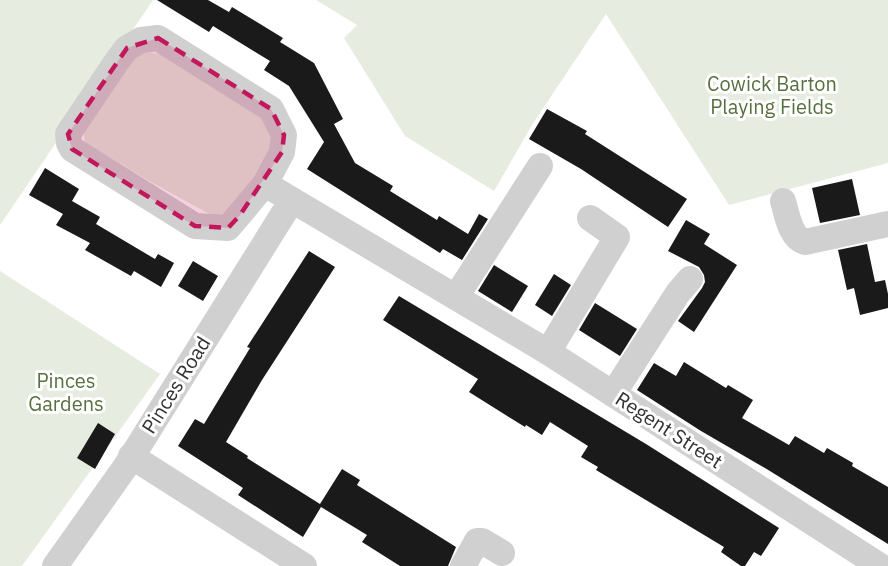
<svg xmlns="http://www.w3.org/2000/svg" width="888" height="566" viewBox="0 0 888 566" font-family="'IBM Plex Sans',sans-serif">
<rect width="100%" height="100%" fill="#fff"/>
<!-- green -->
<g fill="#e6ecdf">
<path d="M0,0H153L0,225Z"/>
<path d="M316,0H888V163L729,205L606,14L532,125L494,191L405,136L344,38L357,25Z"/>
<path d="M142,51L165,55L264,118L274,133L270,161L227,213L215,217L149,181L85,142L82,124L124,62Z"/>
<path d="M0,271L160,374L22,566H0Z"/>
</g>
<!-- building -->
<g fill="#1a1a1a">
<path d="M157,0H208L229,12L232,7L283,38L280,42L314,63L343,119L334,124L355,163L393,186L390,191L437,220L439,216L468,234L479,214L488,219L462,260L443,249L440,253L307,169L324,142L289,86L264,70L270,61L213,26L209,32Z"/>
<path d="M547,109L587,131L585,134L687,199L668,227L581,169L529,139Z"/>
<path d="M45,168L79,189L72,201L100,217L96,224L155,259L158,254L174,263L161,287L134,271L131,276L85,250L90,243L56,225L63,214L29,195Z"/>
<path d="M852,179L860,215L820,223L812,188Z"/>
<path d="M686,220L710,234L704,244L737,265L694,332L678,321L702,288L705,282L704,275L699,267L668,251Z"/>
<path d="M867,244L875,282L885,280L888,294V308L860,315L854,288L847,290L838,250Z"/>
<path d="M309,251L335,267L262,380L226,442L248,456L247,458L320,504L342,469L360,480L357,485L456,547L448,566H400L362,542L367,535L321,507L303,537L238,495L243,488L178,446L195,419L204,424L250,348L247,347Z"/>
<path d="M193,261L218,276L203,301L178,286Z"/>
<path d="M494,265L528,286L512,312L478,291Z"/>
<path d="M554,274L571,285L552,316L535,305Z"/>
<path d="M399,296L646,444L779,528L761,556L754,552L745,566H741L721,552L724,547L596,470L598,467L581,457L588,446L550,422L542,435L526,425L525,427L469,392L478,379L383,320Z"/>
<path d="M595,303L637,329L620,356L579,330Z"/>
<path d="M684,362L726,388L728,385L753,400L742,418L789,445L795,436L824,453L827,448L853,463L852,466L888,487V544L765,468L701,431L637,390L654,363L676,376Z"/>
<path d="M98,423L115,434L95,469L77,458Z"/>
</g>
<g fill="none" stroke-linecap="round" stroke-linejoin="round">
<!-- minor -->
<g stroke="#d0d0d0" stroke-width="26">
<path d="M265,184L228,228L195,226L72,149L69,143L68,134L117,61L127,48L141,40L158,38L271,109L284,135L282,152L265,184L548,352L880,566"/>
<path d="M783,201C787,214 790,238 805,242L888,224"/>
<path d="M456,297L540,166"/>
<path d="M548,352L617,237L590,218"/>
<path d="M613,394L678,293L690,279"/>
<path d="M131,456L304,566"/>
<path d="M55,566L126,466L292,200"/>
<path d="M463,566L477,541H482L502,553"/>
</g>
</g>
<!-- marked area -->
<path fill="#c2185b" fill-opacity="0.2" stroke="#c2185b" stroke-width="4.5" stroke-dasharray="12 8" stroke-linejoin="round" d="M158,38L271,109L284,135L282,152L240,215L228,228L195,226L72,149L68,134L127,48Z"/>
<g text-anchor="middle" stroke-width="6" stroke-linejoin="round" paint-order="stroke">
<!-- park labels -->
<g font-size="20" fill="#56703f" stroke="#fff">
<text x="772" y="91">Cowick Barton<tspan x="772" dy="23">Playing Fields</tspan></text>
<text x="66" y="388">Pinces<tspan x="66" dy="23">Gardens</tspan></text>
</g>
<!-- street labels -->
<g font-size="20" fill="#333" stroke="#fff">
<text transform="translate(176 385) rotate(-58)" y="7">Pinces Road</text>
<text transform="translate(669 430) rotate(33)" y="7">Regent Street</text>
</g>
</g>
</svg>
